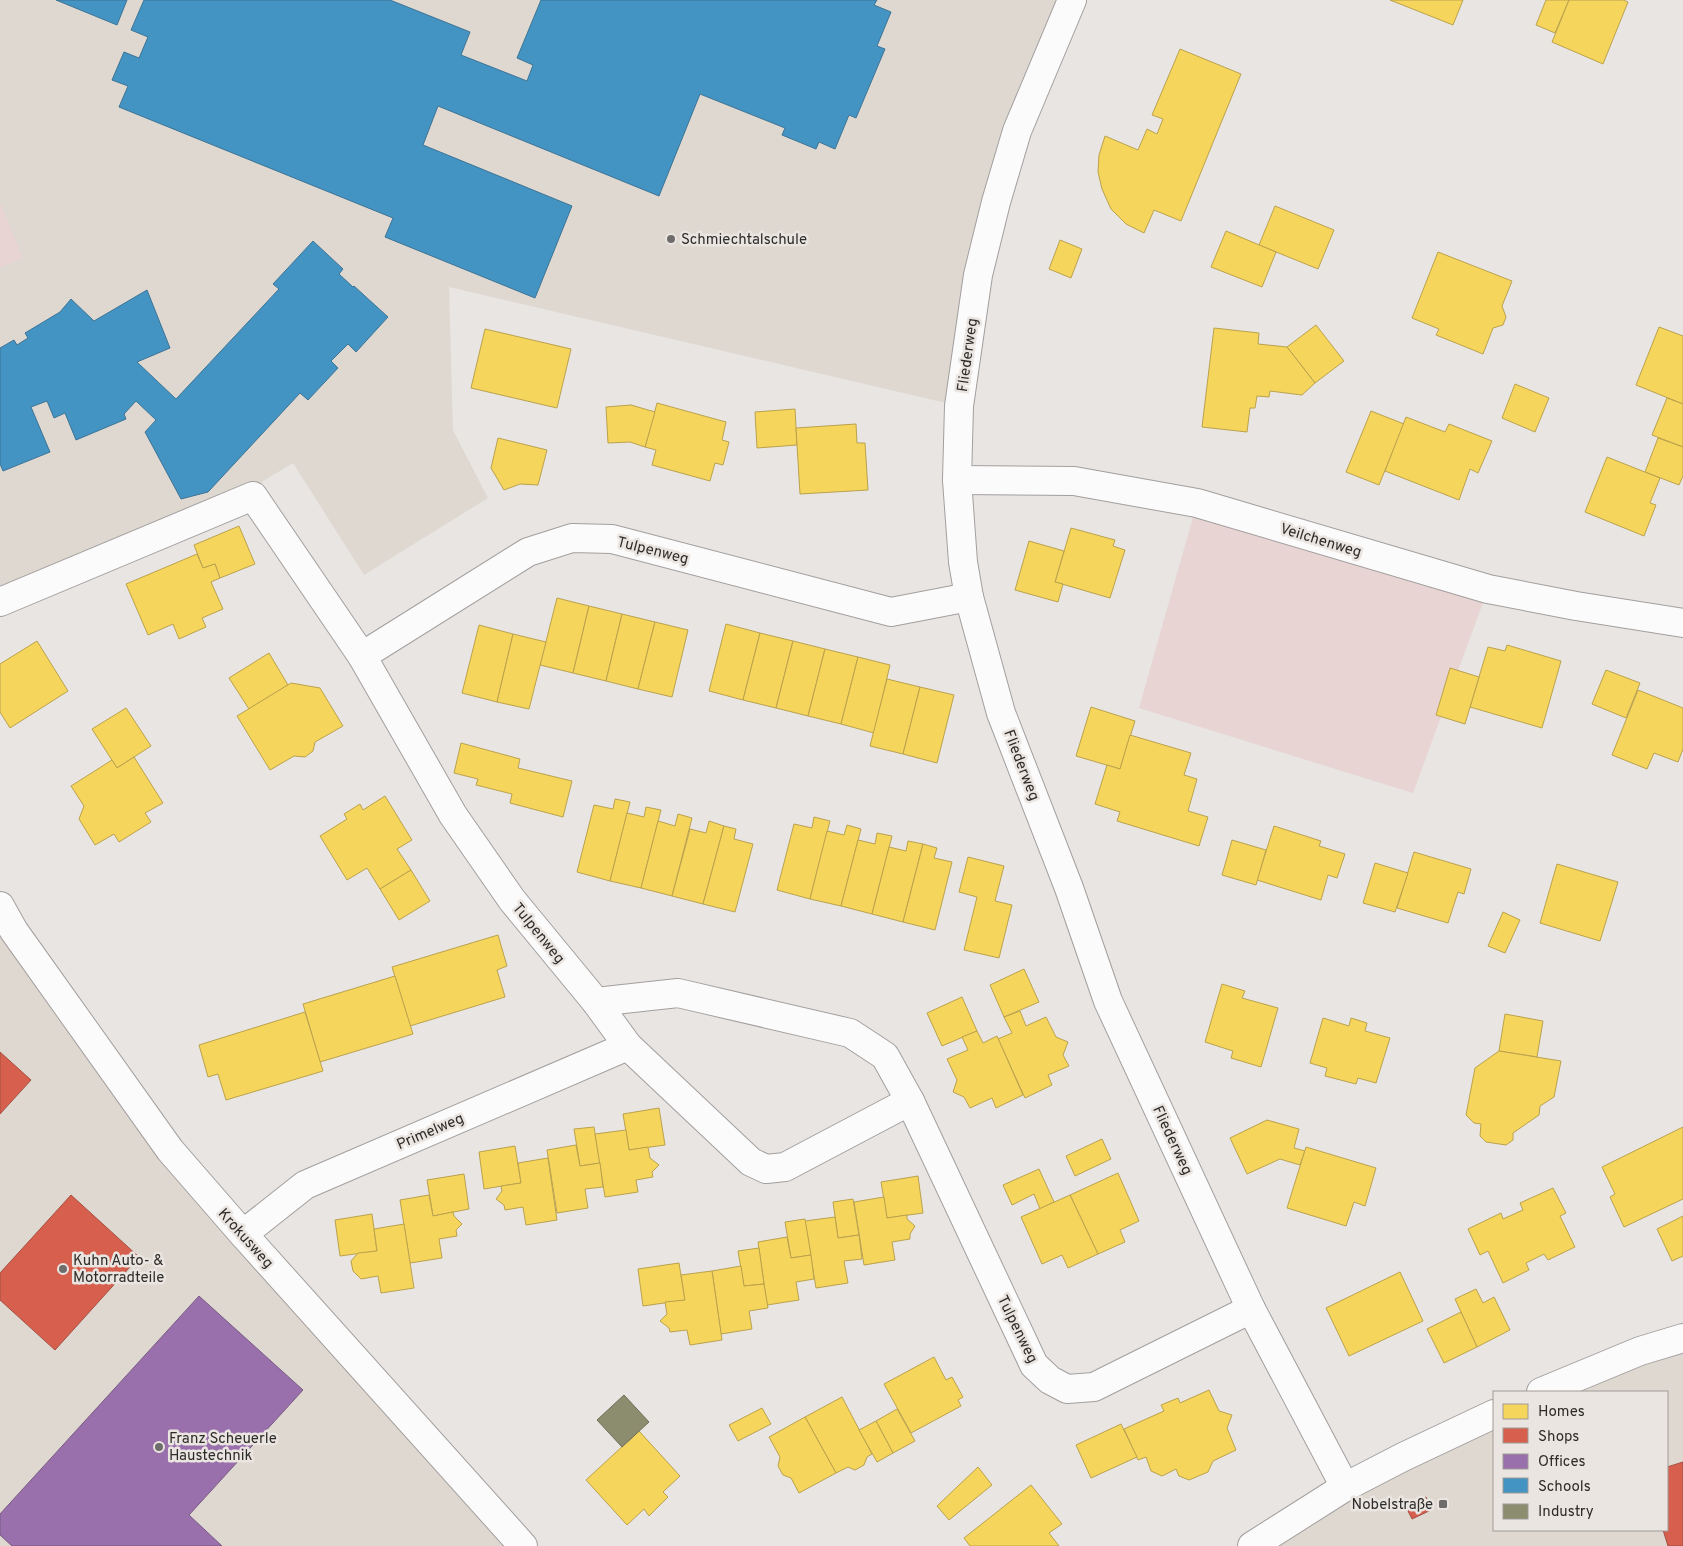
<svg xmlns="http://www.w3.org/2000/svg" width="1683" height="1546" viewBox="0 0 1683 1546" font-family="Overpass,sans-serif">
<rect width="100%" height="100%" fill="#e8e5e3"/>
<!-- built -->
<g fill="#dfd8d1">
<path d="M0,0H1072L1017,130L959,406L449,287L453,430L488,498L364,575L293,463L260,483L0,591Z"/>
<path d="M0,906L170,1150L523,1546H0Z"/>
<path d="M1683,1341V1546H1252L1494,1414V1530H1667V1392H1542Z"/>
</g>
<!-- green -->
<g fill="#e7d4d3">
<path d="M0,202L23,258L0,268Z"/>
<path d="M1197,503L1488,589L1413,793L1139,708Z"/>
</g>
<!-- homes -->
<g fill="#f6d55c" stroke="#baa24d">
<path d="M1390,0H1463L1453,25Z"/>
<path d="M1546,0H1569L1555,33L1536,25Z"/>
<path d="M1569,0H1623L1628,2L1603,64L1552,42Z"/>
<path d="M1180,49L1241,74L1181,221L1154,210L1144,233L1126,224L1111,209L1102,189L1098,172L1099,155L1105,136L1138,150L1147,129L1157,134L1163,119L1152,115Z"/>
<path d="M1275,206L1334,230L1318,269L1259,245Z"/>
<path d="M1226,231L1276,252L1262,287L1211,267Z"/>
<path d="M1060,240L1082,249L1071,278L1049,269Z"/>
<path d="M1438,252L1512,281L1502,306L1506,317L1503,325L1493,328L1483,354L1436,335L1439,329L1412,318Z"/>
<path d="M1316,325L1344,361L1315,383L1287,347Z"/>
<path d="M1659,327L1683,336V404L1636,385Z"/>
<path d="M1214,328L1259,333L1258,344L1287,347L1315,383L1302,395L1270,391L1269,397L1257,396L1255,408H1250L1247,432L1202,427Z"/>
<path d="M485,329L571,349L557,408L471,388Z"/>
<path d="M1515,384L1549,398L1535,432L1502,418Z"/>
<path d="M1667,398L1683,404V447L1652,435Z"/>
<path d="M657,403L726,422L722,440L729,442L723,465L715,463L710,481L652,465L656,450L645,447Z"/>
<path d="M631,405L655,412L645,447L630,442L608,443L606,407Z"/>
<path d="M795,409L797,445L757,448L755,412Z"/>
<path d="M1371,411L1404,424L1379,485L1346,472Z"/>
<path d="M1406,417L1445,432L1449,424L1492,441L1478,473L1470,469L1459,500L1385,471Z"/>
<path d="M856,424L857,443H865L868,490L800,494L796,428Z"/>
<path d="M498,438L547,450L538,485L520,484L504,490L491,468Z"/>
<path d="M1658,438L1683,447V476L1679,485L1645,472Z"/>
<path d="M1607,457L1660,478L1650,503L1656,505L1644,536L1585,512Z"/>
<path d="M239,526L255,564L220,578L215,564L203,568L194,545Z"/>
<path d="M1071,528L1115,540L1113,546L1125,550L1110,598L1055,582Z"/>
<path d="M1029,541L1064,551L1055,582L1063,584L1058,602L1015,590Z"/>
<path d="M197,554L203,568L215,564L220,578L211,582L223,609L202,618L206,627L179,639L173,624L148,635L126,584Z"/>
<path d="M557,598L589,606L573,673L540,665Z"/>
<path d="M589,606L622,614L606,681L573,673Z"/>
<path d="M622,614L655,622L638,689L606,681Z"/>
<path d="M655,622L688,630L672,697L638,689Z"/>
<path d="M726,624L760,633L743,700L709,691Z"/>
<path d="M479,625L513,634L497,702L462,693Z"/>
<path d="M760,633L793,641L776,708L743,700Z"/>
<path d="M513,634L546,642L529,709L497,702Z"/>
<path d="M37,641L68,691L10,728L0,712V664Z"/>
<path d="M793,641L825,649L808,716L776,708Z"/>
<path d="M1507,645L1561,661L1542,728L1470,707L1488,647L1505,651Z"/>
<path d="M825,649L858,657L841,724L808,716Z"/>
<path d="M269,653L288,685L249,709L229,678Z"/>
<path d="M858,657L890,665L874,733L841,724Z"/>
<path d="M1450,668L1479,677L1465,724L1436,715Z"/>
<path d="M1606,670L1640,683L1626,718L1592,704Z"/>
<path d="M887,679L920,687L903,754L870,746Z"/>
<path d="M291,683L320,688L343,726L315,742L313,751L305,757L294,756L270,770L237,716Z"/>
<path d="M920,687L954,695L937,763L903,754Z"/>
<path d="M1638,690L1683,708V749L1678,762L1654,753L1647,769L1612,755Z"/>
<path d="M1091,707L1135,721L1120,769L1076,756Z"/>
<path d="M126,708L151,746L117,768L92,729Z"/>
<path d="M1130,735L1191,753L1184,775L1197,779L1188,811L1208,817L1199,846L1117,821L1120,812L1095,804L1107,765L1120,769Z"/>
<path d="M461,743L520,759L518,768L572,781L563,817L510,803L512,794L476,785L478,779L454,773Z"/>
<path d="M134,757L163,803L145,813L151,822L119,842L114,834L95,845L79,819L84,806L71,786L112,760L117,768Z"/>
<path d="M385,796L412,840L397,849L411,870L380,889L367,868L347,880L320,836L347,819L344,814L360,804L363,810Z"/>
<path d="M615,799L630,802L610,881L577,872L594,805L613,809Z"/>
<path d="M646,807L661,810L641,888L610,881L627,813L644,817Z"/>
<path d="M678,814L692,818L672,896L641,888L658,821L675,826Z"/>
<path d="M814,817L830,821L810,899L777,890L794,824L812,828Z"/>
<path d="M709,821L724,826L703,904L672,896L690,829L706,833Z"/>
<path d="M847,825L861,829L841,906L810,899L827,831L844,835Z"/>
<path d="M724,826L736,829L734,839L753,844L735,912L703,904Z"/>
<path d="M1274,826L1321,841L1319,846L1345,854L1337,878L1328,875L1321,900L1257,880Z"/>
<path d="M877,833L892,836L872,914L841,906L858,840L875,844Z"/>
<path d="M1232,840L1266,850L1256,885L1222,875Z"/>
<path d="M908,841L923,844L903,922L872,914L889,847L906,851Z"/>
<path d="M923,844L937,848L934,858L952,862L935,930L903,922Z"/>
<path d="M1414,852L1471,869L1464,894L1458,892L1448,923L1397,908Z"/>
<path d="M968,857L1004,866L995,901L1012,905L999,958L964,950L977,897L959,892Z"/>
<path d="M1375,863L1408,873L1395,912L1363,903Z"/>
<path d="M1557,864L1618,882L1600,941L1540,923Z"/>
<path d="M411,870L430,901L399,920L380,889Z"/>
<path d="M1503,912L1520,920L1505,953L1488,946Z"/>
<path d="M498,935L507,966L497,970L505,997L410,1026L392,967Z"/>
<path d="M1024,969L1039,1002L1004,1017L990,985Z"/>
<path d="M395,976L413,1034L320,1062L303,1004Z"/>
<path d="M1222,984L1245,991L1242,998L1278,1008L1261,1067L1231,1058L1233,1051L1205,1042Z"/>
<path d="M962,997L977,1031L942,1046L927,1013Z"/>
<path d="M1020,1011L1026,1026L1046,1017L1056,1037L1068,1042L1063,1055L1069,1066L1048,1075L1052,1085L1025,1098L998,1039L1012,1033L1004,1017Z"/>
<path d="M305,1012L323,1071L226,1100L218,1074L208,1077L199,1045Z"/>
<path d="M1505,1014L1543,1021L1537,1057L1499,1051Z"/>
<path d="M1323,1018L1349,1026L1351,1018L1367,1023L1365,1031L1390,1038L1376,1083L1358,1078L1356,1084L1325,1076L1327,1068L1310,1063Z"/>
<path d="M977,1031L983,1043L997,1036L1023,1095L996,1108L992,1098L970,1108L964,1097L953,1092L957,1080L947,1059L968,1050L962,1037Z"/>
<path d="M1499,1051L1561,1061L1554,1097L1540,1106L1539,1115L1513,1133V1140L1506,1145L1486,1142L1480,1136L1481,1124L1474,1123L1466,1115L1475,1068Z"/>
<path d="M659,1108L665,1145L629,1150L623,1114Z"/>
<path d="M1267,1120L1299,1129L1294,1148L1305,1151L1300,1165L1280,1159L1247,1174L1230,1138Z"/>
<path d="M594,1127L600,1163L580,1166L574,1129Z"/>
<path d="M1683,1127V1199L1624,1227L1610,1197L1615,1194L1602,1167Z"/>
<path d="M626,1130L629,1150L648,1147L650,1158L659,1165L652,1172L653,1177L636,1180L638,1192L605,1197L595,1134Z"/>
<path d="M1102,1139L1111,1159L1075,1176L1066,1156Z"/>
<path d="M576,1145L580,1166L600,1163L603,1187L585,1189L588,1208L557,1213L547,1150Z"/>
<path d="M515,1146L521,1183L484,1189L479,1152Z"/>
<path d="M1306,1147L1376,1168L1365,1206L1354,1202L1346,1226L1287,1208Z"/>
<path d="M548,1158L557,1220L526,1225L523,1207L505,1210L504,1205L496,1199L502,1191L501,1186L521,1183L518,1163Z"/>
<path d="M1039,1169L1054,1202L1040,1209L1034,1194L1012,1205L1003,1185Z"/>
<path d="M1118,1173L1139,1221L1120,1230L1125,1242L1098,1254L1070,1195Z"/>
<path d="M464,1174L469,1209L433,1216L427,1180Z"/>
<path d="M918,1176L923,1213L887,1218L881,1182Z"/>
<path d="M1553,1188L1566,1213L1560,1216L1575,1247L1548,1260L1544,1254L1526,1263L1529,1270L1503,1283L1488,1251L1480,1255L1468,1229L1501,1213L1503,1219L1523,1210L1520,1203Z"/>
<path d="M429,1195L433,1216L453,1212L454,1216L462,1224L456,1230L457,1236L439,1239L442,1258L410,1263L400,1200Z"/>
<path d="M1070,1195L1098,1254L1068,1268L1062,1255L1042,1264L1021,1217Z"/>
<path d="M884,1197L887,1218L907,1215V1219L915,1226L910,1234V1239L892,1242L895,1260L864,1265L854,1202Z"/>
<path d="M853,1199L859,1235L838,1238L833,1202Z"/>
<path d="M372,1214L377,1251L340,1256L335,1220Z"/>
<path d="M1683,1216V1256L1672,1261L1657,1229Z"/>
<path d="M835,1217L838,1238L859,1235L862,1259L844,1261L848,1283L816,1288L805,1221Z"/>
<path d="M805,1219L811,1255L791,1258L785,1222Z"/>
<path d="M404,1224L414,1288L381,1293L378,1276L361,1279L353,1271L351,1261L358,1253L377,1251L374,1229Z"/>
<path d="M787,1237L791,1258L811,1255L814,1279L796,1282L799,1300L767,1305L758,1242Z"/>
<path d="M759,1248L764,1284L744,1286L738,1251Z"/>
<path d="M679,1263L685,1300L643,1306L638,1269Z"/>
<path d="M741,1266L744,1286L764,1284L768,1308L749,1311L752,1329L721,1334L712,1271Z"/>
<path d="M712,1271L722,1340L690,1345L687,1330L670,1332L669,1328L660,1321L667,1314L665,1302L685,1300L681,1275Z"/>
<path d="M1400,1272L1423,1321L1349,1356L1326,1308Z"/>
<path d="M1476,1289L1483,1303L1494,1297L1510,1330L1477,1347L1455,1299Z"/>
<path d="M1461,1312L1477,1347L1444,1363L1427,1329Z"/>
<path d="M934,1357L946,1380L952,1377L963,1397L958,1400L961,1406L911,1433L884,1384Z"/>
<path d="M1209,1390L1219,1411L1232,1415L1227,1428L1236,1450L1213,1461L1208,1472L1189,1480L1179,1476L1176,1469L1162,1476L1151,1471L1146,1457L1138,1460L1124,1429L1164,1411L1161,1405L1178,1398L1180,1403Z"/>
<path d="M842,1397L872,1454L867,1457L864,1465L855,1470L848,1467L836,1473L805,1417Z"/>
<path d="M762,1408L771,1424L738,1441L729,1425Z"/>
<path d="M897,1409L915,1441L893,1453L876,1421Z"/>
<path d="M805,1417L836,1473L799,1493L791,1478L783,1475L778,1466L780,1457L769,1437Z"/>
<path d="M876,1421L893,1453L877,1462L859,1430Z"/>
<path d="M1121,1424L1137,1457L1091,1478L1076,1445Z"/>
<path d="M639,1431L680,1476L663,1492L668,1497L649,1516L644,1509L627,1525L586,1480Z"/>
<path d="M978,1467L992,1485L949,1520L937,1506Z"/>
<path d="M1031,1485L1062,1524L1049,1533L1059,1546H970L964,1538Z"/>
</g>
<!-- shops -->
<g fill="#d6604d" stroke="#a45042">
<path d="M0,1052L31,1080L0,1114Z"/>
<path d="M71,1195L139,1257L55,1350L0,1300V1273Z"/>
<path d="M1683,1462V1546H1668L1663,1530H1667V1467Z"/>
<path d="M1426,1497L1431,1510L1412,1519L1406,1507Z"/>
</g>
<!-- offices -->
<path fill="#9970ab" stroke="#795c84" d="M199,1296L303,1390L189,1515L222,1546H12L0,1535V1514Z"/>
<!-- schools -->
<g fill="#4393c3" stroke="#3d7495">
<path d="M56,0H127L117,25Z"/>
<path d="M144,0H390L470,32L461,55L527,81L533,65L517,58L541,0H877L874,5L891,12L877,46L885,49L856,118L849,115L835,149L819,142L816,149L782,135L785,128L700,94L659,196L438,106L423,145L572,206L535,298L385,237L393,218L119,107L128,86L112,80L124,52L139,58L148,37L131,30Z"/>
<path d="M313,241L343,269L339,274L353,287L354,286L388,317L356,352L348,344L331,361L338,368L308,400L300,393L208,492L181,499L145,432L156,420L136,401L124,414L126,419L76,440L65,413L54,418L47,401L31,407L50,452L3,471L0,464V348L14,340L17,345L28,338L25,333L60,312L71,299L94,321L147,290L170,348L137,362L176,399L279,289L273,284Z"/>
</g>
<!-- industry -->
<path fill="#8c8c6e" stroke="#706f5a" d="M624,1395L649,1422L622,1447L597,1420Z"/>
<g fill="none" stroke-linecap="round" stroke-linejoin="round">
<defs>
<g id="minor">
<path d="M1072,0L1017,131L996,202L978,275L959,406L957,480L963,562L969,597L1001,713L1069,888L1108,1001L1251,1309L1345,1487"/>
<path d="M957,480L1074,481L1197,503L1488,589L1576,606L1683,623"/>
<path d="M0,602L253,496L362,656L453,815L512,900L596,1002L628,1046L751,1162L766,1169L785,1167L910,1101L1034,1365L1050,1380L1067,1389L1094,1387L1251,1309"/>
<path d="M362,656L528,552L572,538L612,539L891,612L969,597"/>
<path d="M0,906L14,931L170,1150L243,1234L523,1546"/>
<path d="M596,1002L678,993L850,1033L885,1056L910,1101"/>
<path d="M243,1234L305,1185L628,1046"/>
</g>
<g id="tertiary">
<path d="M1541,1392L1640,1351L1683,1338"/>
<path d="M1252,1546L1345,1487L1403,1457L1494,1414"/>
</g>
</defs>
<!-- minor casing -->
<use href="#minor" stroke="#a29f9e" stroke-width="30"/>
<!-- tertiary casing -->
<use href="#tertiary" stroke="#a29f9e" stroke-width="30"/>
<!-- minor -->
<use href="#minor" stroke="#fcfbfb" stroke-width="28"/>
<!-- tertiary -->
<use href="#tertiary" stroke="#fcfbfb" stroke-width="28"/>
</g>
<!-- markers -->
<g fill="#6f6d6b" stroke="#eae5e1" stroke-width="2">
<circle cx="671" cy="239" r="5"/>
<circle cx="63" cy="1269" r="5"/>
<circle cx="159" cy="1447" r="5"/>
<rect x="1438" y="1499" width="10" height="10" rx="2.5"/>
</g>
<g text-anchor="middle" stroke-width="5" stroke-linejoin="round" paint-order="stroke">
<!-- poi labels -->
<g font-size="15" fill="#2e2c2a" stroke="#eae5e1" text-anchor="start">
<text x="681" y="244">Schmiechtalschule</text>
<text x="73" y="1265">Kuhn Auto- &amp;<tspan x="73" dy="17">Motorradteile</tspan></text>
<text x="169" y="1443">Franz Scheuerle<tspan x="169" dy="17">Haustechnik</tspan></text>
<text x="1433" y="1509" text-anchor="end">Nobelstraße</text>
</g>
<!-- street labels -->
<g font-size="15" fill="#2e2c2a" stroke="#eae5e1">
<text transform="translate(967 355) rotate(-82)" y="5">Fliederweg</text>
<text transform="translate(1321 540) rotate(17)" y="5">Veilchenweg</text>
<text transform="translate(653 550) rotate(14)" y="5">Tulpenweg</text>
<text transform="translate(1022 765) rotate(69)" y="5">Fliederweg</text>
<text transform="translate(539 933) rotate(51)" y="5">Tulpenweg</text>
<text transform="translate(430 1131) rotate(-23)" y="5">Primelweg</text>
<text transform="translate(1173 1140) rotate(65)" y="5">Fliederweg</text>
<text transform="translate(246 1238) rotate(48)" y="5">Krokusweg</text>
<text transform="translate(1018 1329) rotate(64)" y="5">Tulpenweg</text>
</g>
</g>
<!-- legend -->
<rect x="1493" y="1391" width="175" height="140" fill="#eae5e1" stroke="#9f9b98"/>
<rect x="1503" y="1404" width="25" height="15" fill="#f6d55c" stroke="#9f9b98"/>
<text x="1538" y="1416" font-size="15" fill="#2e2c2a">Homes</text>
<rect x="1503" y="1428" width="25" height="15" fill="#d6604d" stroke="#9f9b98"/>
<text x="1538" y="1441" font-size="15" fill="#2e2c2a">Shops</text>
<rect x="1503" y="1454" width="25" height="15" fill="#9970ab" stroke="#9f9b98"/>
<text x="1538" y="1466" font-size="15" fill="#2e2c2a">Offices</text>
<rect x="1503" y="1478" width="25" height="15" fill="#4393c3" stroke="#9f9b98"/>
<text x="1538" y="1491" font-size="15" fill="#2e2c2a">Schools</text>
<rect x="1503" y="1504" width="25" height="15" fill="#8c8c6e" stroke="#9f9b98"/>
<text x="1538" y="1516" font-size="15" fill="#2e2c2a">Industry</text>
</svg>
